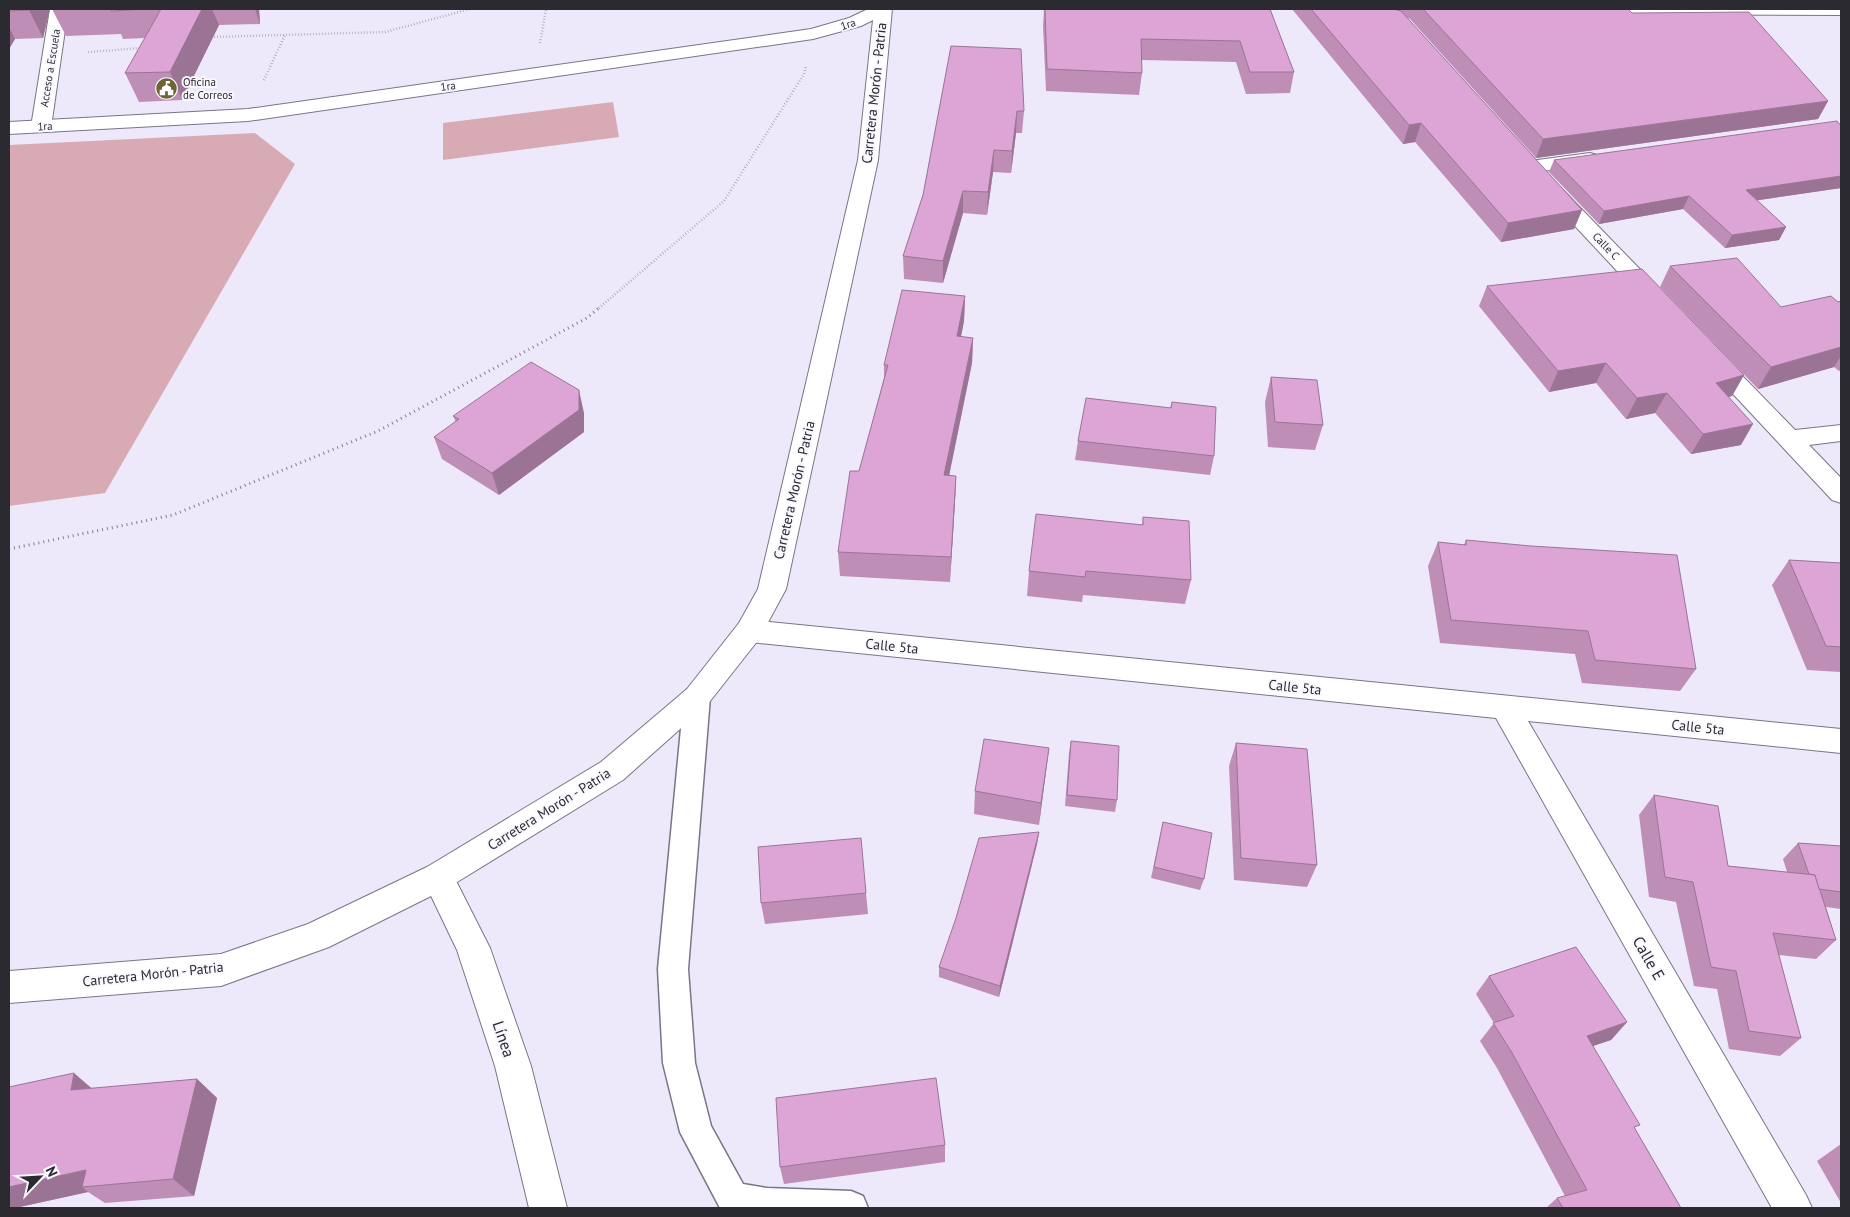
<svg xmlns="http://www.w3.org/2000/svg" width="1850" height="1217" viewBox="0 0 1850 1217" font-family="'PT Sans',sans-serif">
<rect width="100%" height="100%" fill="#eee8fb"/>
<!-- green -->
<g fill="#d8aab4">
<path d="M613,102L619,137L443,160V123Z"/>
<path d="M255,133L295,164L105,493L9,506V145Z"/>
</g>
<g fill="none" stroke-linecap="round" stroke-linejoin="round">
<defs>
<path id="service" d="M697,686L706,689L710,697L688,969L695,1063L711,1126L743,1184L767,1188L851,1191L863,1196L868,1208H720L680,1132L663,1063L658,969L684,697L688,689Z"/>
<g id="minor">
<path d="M50,9H68L51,127L48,131H34L31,127Z"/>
<path d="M1583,9H1841V15L1592,14L1586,13Z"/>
<path d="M1590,153L1597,155L1600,159L1597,163L1530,173L1523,171L1520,167L1523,163L1530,161Z"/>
<path d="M1553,185L1560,187L1662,292L1665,297L1662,302L1654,304L1646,302L1546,195L1543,191L1546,187Z"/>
<path d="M1713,351L1721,354L1795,430L1841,425V441L1809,445L1841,478V503L1832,500L1705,364L1701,359L1705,354Z"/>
<path d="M749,620L1841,729V753L1528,721L1806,1195L1812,1208H1772L1496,718L749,642L739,639L735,631L739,623Z"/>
<path d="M438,863L449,867L490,948L531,1066L567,1208H529L495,1066L457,950L422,877L427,867Z"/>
</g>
<path id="tertiary" d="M868,9H892L878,160L786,589L759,639L707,705L623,780L449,887L329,947L221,986L9,1003V971L221,954L308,924L427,867L601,762L687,689L739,623L758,589L858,160L873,20L861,26L813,39L248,121L9,134V122L248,109L811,29L849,18Z"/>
</defs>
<!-- service casing -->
<use href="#service" stroke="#7a7585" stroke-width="3"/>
<!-- minor casing -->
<use href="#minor" stroke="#7a7585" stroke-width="2"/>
<!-- tertiary casing -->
<use href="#tertiary" stroke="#7a7585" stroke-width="2"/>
<!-- path-far1 -->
<g stroke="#85818d" stroke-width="2.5" stroke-dasharray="0.5 2.5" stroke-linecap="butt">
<path d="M211,37L385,32L470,9"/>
<path d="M540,43L546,9"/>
<path d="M88,52L141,48"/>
<path d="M264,80L285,35"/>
<path d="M599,308L724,201L804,74L806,66"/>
</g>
<!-- path -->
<path stroke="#85818d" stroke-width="3" stroke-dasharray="1 4" stroke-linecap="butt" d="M9,549L173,515L378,431L587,318L600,307"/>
<!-- service -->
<use href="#service" fill="#fff" fill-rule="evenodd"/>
<!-- minor -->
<use href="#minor" fill="#fff" fill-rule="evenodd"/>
<!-- tertiary -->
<use href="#tertiary" fill="#fff" fill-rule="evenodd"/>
</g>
<!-- wall -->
<g fill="#be8eb7">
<path d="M9,9H50L43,38L15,39L9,49Z"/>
<path d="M52,9H259L260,24L219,25L182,100L139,102L125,73L145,38L123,39L121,34L66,36Z"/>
<path d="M1044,9H1270L1294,72L1290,93L1246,94L1236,62L1141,60L1142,73L1139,95L1046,91L1043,26Z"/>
<path d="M1292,9H1628L1632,13L1828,101L1818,119L1536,158L1410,19L1406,17L1582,210L1574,229L1501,242L1415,142L1403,144Z"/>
<path d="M951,46L1024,111L1022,133H1016L1011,173L993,172L987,215L963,213L943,283L904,279L903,256L923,195Z"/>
<path d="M1841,126V188L1757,200L1786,227L1779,240L1725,248L1683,209L1599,224L1549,172L1554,160Z"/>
<path d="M1670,266L1781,307L1841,301V370L1839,371L1834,367L1758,389L1660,287Z"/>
<path d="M1487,286L1744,375L1732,396L1728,397L1741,445L1691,454L1655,413L1626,419L1596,383L1549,392L1479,306Z"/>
<path d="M965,296L964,321L961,337L973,338L972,363L949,476H956L955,501L950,582L840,576L838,552L884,378V365Z"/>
<path d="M1271,377L1323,425L1315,450L1268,447L1265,402Z"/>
<path d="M1172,402L1214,456L1210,475L1075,460L1078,441L1170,408Z"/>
<path d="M584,413V432L499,495L442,459L434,437L456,422L453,416Z"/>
<path d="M1143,517L1191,580L1185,604L1083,595L1082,602L1027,596L1029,571L1142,525Z"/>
<path d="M1466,540L1696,669L1680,691L1582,683L1575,654L1440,643L1428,566L1438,542L1464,545Z"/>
<path d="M1789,560L1841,563V672L1807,670L1772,585Z"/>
<path d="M1071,741L1117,800L1115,812L1065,806L1069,753Z"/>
<path d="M1236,743L1317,865L1307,887L1234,880L1229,766Z"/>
<path d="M1049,748L1039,825L974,814L975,791Z"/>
<path d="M1654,795L1728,866L1787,872L1783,859L1798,843L1841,846V909L1826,907L1836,940L1816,959L1779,955L1801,1038L1780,1056L1729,1049L1717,989L1694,986L1676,902L1649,897L1639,815Z"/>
<path d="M1163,822L1204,879L1200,890L1151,878Z"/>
<path d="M1039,832L1037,844L999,997L939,977V967Z"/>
<path d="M866,893L868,914L765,924L761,903Z"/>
<path d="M1489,976L1627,1022L1611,1040L1593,1046L1635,1129L1681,1208H1546L1557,1198L1565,1196L1497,1068L1480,1041L1494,1023L1476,994Z"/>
<path d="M197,1079L217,1098L194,1196L105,1203L88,1192L15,1208H11L9,1207V1087L93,1089Z"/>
<path d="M1841,1144V1203L1817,1161Z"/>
<path d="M945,1145V1162L784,1184L780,1167Z"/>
</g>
<!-- shaded-wall -->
<g fill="#9b7495">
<path d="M30,9H50L43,38L29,10Z"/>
<path d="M202,9H212L219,25L182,100L170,72Z"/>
<path d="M255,9H259L260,24Z"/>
<path d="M9,27L15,39L9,49Z"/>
<path d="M1828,101L1818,119L1536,158L1543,139Z"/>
<path d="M1017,111L1016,133L1011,173L1012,151Z"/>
<path d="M1421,123L1415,142L1403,144L1409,125Z"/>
<path d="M994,150L993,172L987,215L988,192Z"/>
<path d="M1841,176V188L1740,203L1746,190Z"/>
<path d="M963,191V213L943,283V261Z"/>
<path d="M1689,196L1683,209L1599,224L1604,211Z"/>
<path d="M1582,210L1574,229L1501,242L1508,223Z"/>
<path d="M1786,227L1779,240L1725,248L1732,235Z"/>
<path d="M965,296L964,321L956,361L957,336Z"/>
<path d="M973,338L972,363L944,500V475Z"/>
<path d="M1841,347V356L1834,367L1758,389L1771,367Z"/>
<path d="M1606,363L1596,383L1549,392L1558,371Z"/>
<path d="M1744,375L1732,396L1704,404L1716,383Z"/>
<path d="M579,390L584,413V432L499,495L492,473Z"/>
<path d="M1667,393L1655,413L1626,419L1637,398Z"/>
<path d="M1753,424L1741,445L1691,454L1703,434Z"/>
<path d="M956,476L955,501L950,582L951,557Z"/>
<path d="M1049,748L1046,771L1039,825L1041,803Z"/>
<path d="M1039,832L1037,844L999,997L1000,986Z"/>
<path d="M1627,1022L1611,1040L1572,1053L1587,1036Z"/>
<path d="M74,1073L96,1092L71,1090Z"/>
<path d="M197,1079L217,1098L194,1196L173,1179Z"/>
<path d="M86,1170L82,1187L88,1192L15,1208H11L9,1207V1187Z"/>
</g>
<!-- building -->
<g fill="#dda5d5" stroke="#9b7495">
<path d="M9,9H30L29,10L9,11Z"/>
<path d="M112,9H148L111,11Z"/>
<path d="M161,9H202L170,72L125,73Z"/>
<path d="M1045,9H1270L1294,72H1250L1240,41L1141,39L1142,73L1047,69Z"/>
<path d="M1311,9H1394L1401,11L1582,210L1508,223L1421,123L1409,125Z"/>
<path d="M1423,9H1628L1632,13L1749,12L1828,101L1543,139Z"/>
<path d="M951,46L1021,49L1024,111H1017L1012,151L994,150L988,192L963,191L943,261L903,256L923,195Z"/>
<path d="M1837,121L1841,126V176L1746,190L1786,227L1732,235L1689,196L1604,211L1554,160Z"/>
<path d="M1737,258L1781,307L1831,296L1838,302L1841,301V347L1771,367L1670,266Z"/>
<path d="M1642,269L1744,375L1716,383L1753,424L1703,434L1667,393L1637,398L1606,363L1558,371L1487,286Z"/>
<path d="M902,290L965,296L957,336L973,338L944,475L956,476L951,557L838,552L850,471H859L888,365H884Z"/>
<path d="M531,362L579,390V410L492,473L434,437L459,419L453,416Z"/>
<path d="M1271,377L1317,380L1323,425L1275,422Z"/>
<path d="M1086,398L1171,408L1172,402L1216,407L1214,456L1078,441Z"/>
<path d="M1036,514L1143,525V517L1189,521L1191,580L1086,571L1085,577L1029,571Z"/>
<path d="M1466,540L1531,546L1677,555L1696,669L1595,660L1588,631L1451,620L1438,542L1466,545Z"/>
<path d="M1789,560L1841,563V647L1826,646Z"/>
<path d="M984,739L1049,748L1041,803L975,791Z"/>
<path d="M1071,741L1119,746L1117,800L1067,795Z"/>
<path d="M1236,743L1307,749L1317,865L1241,858Z"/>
<path d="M1654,795L1718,806L1728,866L1815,875L1836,940L1773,933L1801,1038L1749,1031L1736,971L1711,967L1693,882L1665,877Z"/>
<path d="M1163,822L1212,833L1204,879L1154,867Z"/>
<path d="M1039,832L1000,986L939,967L956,918L979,838Z"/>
<path d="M861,838L866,893L761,903L758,847Z"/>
<path d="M1798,843L1841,846V892L1819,889L1815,875L1809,874Z"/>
<path d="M1576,947L1627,1022L1587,1036L1640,1125L1634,1127L1681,1208H1563L1557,1198L1587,1190L1511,1051L1493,1023L1514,1016L1489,976Z"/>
<path d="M74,1073L71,1090L197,1079L173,1179L82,1187L86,1170L9,1187V1087Z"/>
<path d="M936,1078L945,1145L780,1167L776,1098Z"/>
</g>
<!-- icons -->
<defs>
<symbol id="civic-disc" viewBox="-11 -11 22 22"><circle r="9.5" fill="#6c6431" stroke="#faf8ff"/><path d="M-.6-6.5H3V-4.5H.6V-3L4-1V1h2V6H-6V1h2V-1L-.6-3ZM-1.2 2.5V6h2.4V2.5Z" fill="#fff"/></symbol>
</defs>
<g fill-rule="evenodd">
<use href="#civic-disc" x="154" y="76" width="25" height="25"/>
</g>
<g text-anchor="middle" stroke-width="4" stroke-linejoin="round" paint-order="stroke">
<!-- far-street labels -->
<g font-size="11" fill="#2c2a31" stroke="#faf8ff">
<text transform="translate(848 24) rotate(-18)" y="4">1ra</text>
<text transform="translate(50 68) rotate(-81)" y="4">Acceso a Escuela</text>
<text transform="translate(448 86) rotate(-8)" y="4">1ra</text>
<text transform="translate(45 126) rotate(-3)" y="4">1ra</text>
<text transform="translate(1606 246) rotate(46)" y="4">Calle C</text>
</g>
<!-- far-poi labels -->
<g font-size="11" fill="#2c2a31" stroke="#faf8ff" text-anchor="start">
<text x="183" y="86">Oficina<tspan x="183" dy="13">de Correos</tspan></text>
</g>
<!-- street labels -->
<g font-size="14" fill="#2c2a31" stroke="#faf8ff">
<text transform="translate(874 93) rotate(-84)" y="5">Carretera Morón - Patria</text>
<text transform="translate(794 490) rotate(-77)" y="5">Carretera Morón - Patria</text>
<text transform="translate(892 646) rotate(6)" y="5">Calle 5ta</text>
<text transform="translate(1295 687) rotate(6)" y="5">Calle 5ta</text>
<text transform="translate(1698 727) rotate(6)" y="5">Calle 5ta</text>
<text transform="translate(549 809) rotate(-32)" y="5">Carretera Morón - Patria</text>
<text transform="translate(153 974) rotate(-6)" y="5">Carretera Morón - Patria</text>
</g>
<!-- near-street labels -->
<g font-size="16" fill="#2c2a31" stroke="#faf8ff">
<text transform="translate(1649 958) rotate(60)" y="6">Calle E</text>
<text transform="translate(504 1039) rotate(71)" y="6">Línea</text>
</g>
</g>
<!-- border -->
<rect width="1850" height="1217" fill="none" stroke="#2c2a31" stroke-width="20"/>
<!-- north arrow -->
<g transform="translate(40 1177) rotate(65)" stroke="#faf8ff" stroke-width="4" paint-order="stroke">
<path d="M0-4L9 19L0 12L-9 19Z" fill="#2c2a31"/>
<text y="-8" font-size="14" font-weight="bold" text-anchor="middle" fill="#2c2a31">N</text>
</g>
</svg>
